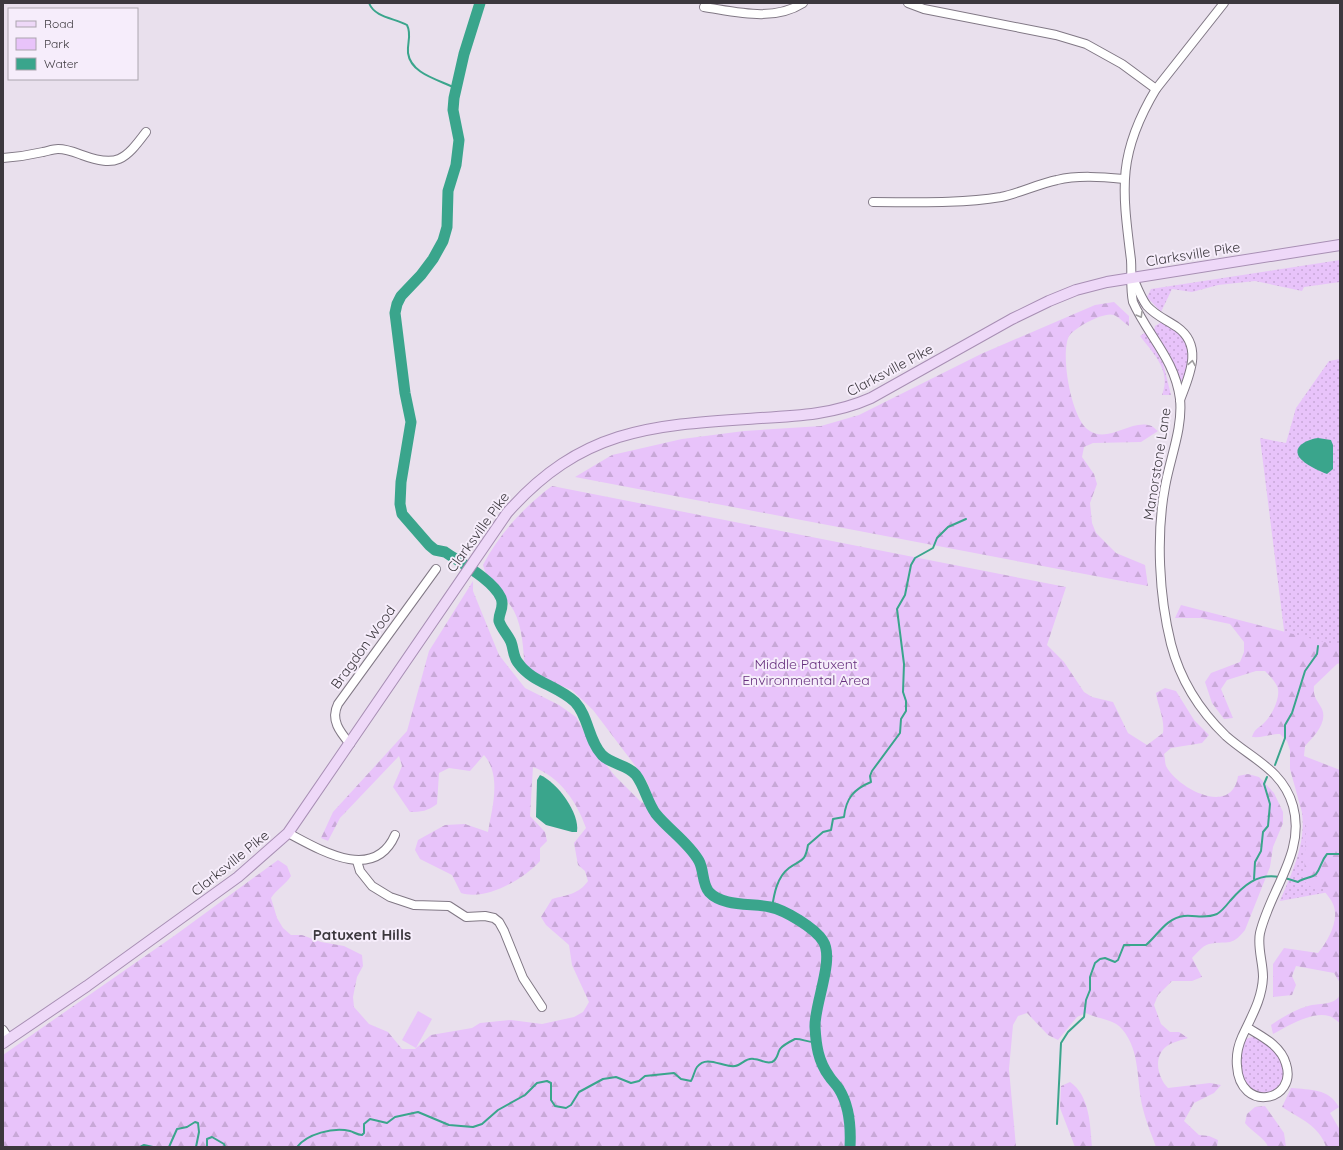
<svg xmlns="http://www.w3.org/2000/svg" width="1343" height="1150" viewBox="0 0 1343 1150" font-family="Quicksand,sans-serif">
<defs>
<pattern id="green-dots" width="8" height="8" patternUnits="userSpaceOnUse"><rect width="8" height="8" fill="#e8c3fa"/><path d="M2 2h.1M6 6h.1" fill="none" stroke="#c8a8d7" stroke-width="1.8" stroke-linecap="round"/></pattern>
<pattern id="forest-firs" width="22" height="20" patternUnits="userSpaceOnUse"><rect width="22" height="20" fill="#e8c3fa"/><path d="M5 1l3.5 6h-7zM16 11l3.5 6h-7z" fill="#c8a8d7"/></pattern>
</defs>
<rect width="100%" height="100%" fill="#e9e0ed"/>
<!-- green -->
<g fill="url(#green-dots)">
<path d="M1340,260V282L1304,287L1302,291L1255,281L1218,285L1192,292L1172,289L1161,312L1147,297L1151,289Z"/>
<path d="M1162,322C1180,333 1195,343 1188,366C1186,371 1185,377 1182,381L1178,378L1168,352L1154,331L1155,326Z"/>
<path d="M1146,332L1163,363L1171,395H1162C1172,371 1153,353 1140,336Z"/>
<path d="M1340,359V649L1285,638L1260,438L1286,443L1296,408L1329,361Z"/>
<path d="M1340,782V890L1280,901C1292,872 1306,845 1302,813Z"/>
<path d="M1256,1036C1335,1085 1219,1135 1245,1039Z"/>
</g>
<!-- forest -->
<g fill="url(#forest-firs)">
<path d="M1114,302L1129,316V326C1124,323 1119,317 1114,315C1104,311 1074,328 1069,336C1060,354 1071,416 1087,429C1106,445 1128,421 1148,425C1152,425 1155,429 1158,431L1141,442L1093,443L1084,447L1082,457L1094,474L1097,484L1090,503L1092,523L1096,533L1116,553L1145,565L1148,586L575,477L612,455L682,439L744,431L821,426L859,415L981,354L1095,305Z"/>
<path d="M552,486L1066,587L1047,645L1064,662L1084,692L1092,697L1113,702L1128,733L1147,745L1163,733C1165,719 1158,707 1156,693L1165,688L1176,691L1194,720L1209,735L1202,743L1171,748L1164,754C1165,758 1165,763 1166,766C1178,789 1232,817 1238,776L1248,774L1259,777L1274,793L1283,812V823L1273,847L1270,867L1245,930C1231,948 1226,940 1209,944C1202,946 1197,953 1192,958L1202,977L1192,981H1172L1158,995L1154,1005L1161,1024L1170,1032H1179L1188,1038C1182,1040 1173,1042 1167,1046C1153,1056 1157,1077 1168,1088L1210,1083L1221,1085L1214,1093L1194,1103L1184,1121L1199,1135L1209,1136L1218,1140L1217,1147H1156C1152,1135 1146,1122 1143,1109C1136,1082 1141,1051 1122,1029C1114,1019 1097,1019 1086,1013L1077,1017L1058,1040L1048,1035L1027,1013L1018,1016L1013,1025L1009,1069L1016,1147H3V1055L174,936L278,860L287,866L291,876C285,885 277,889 271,898L277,918L283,928L291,935H302L321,942L344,946L362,955L363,966L357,977L353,997L354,1007L369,1024L388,1032L402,1049H415L431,1035L472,1028L480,1023L511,1020L542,1024L574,1017L583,1012L589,1002L572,965L569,945L546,925L541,917L552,899C567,895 579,894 588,881L585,871L578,865L574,843L586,828C577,802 560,777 533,767L530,816L545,832L547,841L540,848V861C524,879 486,901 461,893L452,875L420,859L415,850L418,840L445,825L465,824L488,832C492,808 502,776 484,755L470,771L449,768L439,773L437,804C428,811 421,812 410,812L393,787L402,766L399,756L340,818L328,841L321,838L333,812L407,731L429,651L473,581V591L499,655L525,688L559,705L576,717L595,751L615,776L640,801L651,808L650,789L646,780L593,710L572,690L542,679L525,669C523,649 523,629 514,611C504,593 489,587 483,565C499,534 524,507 552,486Z"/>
<path d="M1181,605L1340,646V663L1337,664L1314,686C1313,698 1317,699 1322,709C1328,723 1313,737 1305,746L1304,756L1340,770V983L1334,973L1296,966L1292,976L1296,985L1292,995L1273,997V964L1284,948L1318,953C1328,941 1340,920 1333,904C1331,899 1326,894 1323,889L1312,888L1304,881L1306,827L1290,769V750L1287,741L1280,734C1270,734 1263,738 1252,737C1256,727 1257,730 1264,723C1271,717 1282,696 1277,686C1275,681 1269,675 1265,671H1256L1227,680L1221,689L1233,718L1224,719L1212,703L1205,682L1211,673L1240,662L1244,652V642L1230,624L1201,618H1175Z"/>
<path d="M1340,995V1023C1337,1021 1333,1017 1329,1016C1312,1011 1288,1026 1273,1034L1271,1025C1283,1017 1294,1010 1308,1006C1318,1003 1334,1006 1340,995Z"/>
<path d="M1070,1082C1090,1096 1090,1124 1092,1147H1075L1060,1108L1061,1086Z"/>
<path d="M1291,1088C1311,1090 1328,1088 1339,1107L1330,1113L1340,1130V1147H1326C1320,1126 1299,1118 1282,1107Z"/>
<path d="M1265,1106L1284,1133L1286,1147H1268C1266,1139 1251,1131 1245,1123L1247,1114L1255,1107Z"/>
</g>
<!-- pitch -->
<path fill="#e8c3fa" d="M418,1011L432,1019L416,1048L402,1040Z"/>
<!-- water -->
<g fill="#3aa58c">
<path d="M1318,438L1331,440L1333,445V469L1327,474C1319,471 1304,464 1299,457C1292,445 1310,439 1318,438Z"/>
<path d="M540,775C557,782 580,813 577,832H572L546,825L536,817L537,780Z"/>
</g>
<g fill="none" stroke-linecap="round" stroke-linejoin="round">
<!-- stream -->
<g stroke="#3aa58c" stroke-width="2">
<path d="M369,3C375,18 395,18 407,25C412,35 407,42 408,53C411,75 441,80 457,89"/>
<path d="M1275,765L1285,738V725L1292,713L1305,671L1317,654L1318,646"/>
<path d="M1285,878L1298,882C1303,878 1312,878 1316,874C1321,868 1321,861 1327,854H1340"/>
<path d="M1254,879L1255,862L1261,851L1263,832L1268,826L1270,804L1264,784L1267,777"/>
<path d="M772,908C774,894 777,877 789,868C801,859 805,863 808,845L823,832L831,830L833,819L844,817C846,798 854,789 871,782L870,776L872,771L900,733L901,719L906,711V701L903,692L904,664L897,609L905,595L911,565L915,558L933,548L937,538L948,527L966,519"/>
<path d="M1057,1124L1061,1043L1068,1032L1084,1017L1086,1000L1090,990V977L1095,963L1100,959L1105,958L1115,962L1118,960L1124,945H1146C1158,935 1166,918 1184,916C1196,915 1205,919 1217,914C1222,911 1226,906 1230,901C1243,886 1257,873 1279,877"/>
<path d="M140,1147L144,1145L153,1147"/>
<path d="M169,1147L177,1129L187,1127L195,1122L198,1123L199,1132L196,1147"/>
<path d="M207,1147V1139L212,1137L224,1144L225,1147"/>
<path d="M297,1147C307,1134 333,1127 350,1131C354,1132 357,1135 362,1135L364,1133V1124L370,1119L387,1123L395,1117L418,1112L449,1125L473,1127L482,1124L498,1110L525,1095L537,1083L547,1081L551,1083V1100L555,1106L566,1108L571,1105L579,1092L603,1079L616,1077L631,1083L639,1081L645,1076L674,1073L681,1079L691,1081C694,1076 694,1071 697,1067C707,1054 723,1068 735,1066C742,1065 746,1057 754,1059C761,1059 764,1064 772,1062C778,1059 777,1054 780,1049C783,1045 791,1041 795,1039C801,1038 808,1043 816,1042"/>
</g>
<!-- river -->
<path stroke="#3aa58c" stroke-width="11" d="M480,3L464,54L454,98L453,110L459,140L456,165L448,191L447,227L443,241L433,259L421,275L401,296L397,304L395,313L405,393L411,422L401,482L400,504L402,514L429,545L435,550L445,552C461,563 493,580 501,598C505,608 498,613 499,621C501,628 508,635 511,642C514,650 513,658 519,664C532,682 558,686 575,702C589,717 588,740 602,755C612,765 627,764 636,775C645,787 647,802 656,814C669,830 689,843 699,861C704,870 702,884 709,892C723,907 751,903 770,907C785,910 815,928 823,941C835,959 814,1005 815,1027C816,1045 818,1061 829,1076C832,1081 836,1084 839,1089C849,1105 851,1128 850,1147"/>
<defs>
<g id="minor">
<path d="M908,3L924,9L1056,35L1086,44L1122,64L1156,89"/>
<path d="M1224,3L1156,89C1117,154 1122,188 1131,260C1132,274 1130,288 1133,302C1148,336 1175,359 1180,399C1183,428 1170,458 1165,487C1156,535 1159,596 1171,644C1180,679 1200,711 1226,736C1252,759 1283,770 1293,806C1306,852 1270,890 1260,933C1257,947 1263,962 1263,977C1262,1000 1251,1017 1242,1037C1238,1046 1236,1056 1237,1066C1240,1114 1298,1101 1286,1064C1281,1046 1263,1037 1248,1028"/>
<path d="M704,7C737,12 773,22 803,3"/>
<path d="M3,158C17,157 30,155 43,152C48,151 53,149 58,149C67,149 74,152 82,155C117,168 125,160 146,132"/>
<path d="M873,202C915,202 959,204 1001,197C1020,193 1038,184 1057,180C1078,175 1102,177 1124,179"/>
<path d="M1133,278C1137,287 1141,298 1147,306C1156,316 1167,320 1177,327C1204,346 1189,376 1180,400"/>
<path d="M350,744C340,732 330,720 338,704L436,569"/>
<path d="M288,833C320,850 374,883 395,835"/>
<path d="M357,861L360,871L372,886L390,897L414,905L449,906L466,917L485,916L494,918L499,922L504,931L523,978L542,1007"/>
<path d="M3,1030L9,1039"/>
</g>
<path id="major" d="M3,1043L87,986L238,877L288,833L507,513C583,427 654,425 761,418C799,416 835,414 871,398L1012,319L1049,301L1076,290L1107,282L1340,245"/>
</defs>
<!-- minor casing -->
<use href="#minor" stroke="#817885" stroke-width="10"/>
<!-- major casing -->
<use href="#major" stroke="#a88fb4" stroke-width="12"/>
<!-- minor -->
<use href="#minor" stroke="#fff" stroke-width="8"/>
<!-- major -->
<use href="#major" stroke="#eed8f8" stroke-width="10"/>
</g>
<!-- one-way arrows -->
<defs><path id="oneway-chevron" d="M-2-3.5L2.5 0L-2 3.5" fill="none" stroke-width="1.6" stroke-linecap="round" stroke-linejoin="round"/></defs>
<g stroke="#9e9c9e">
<use href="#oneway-chevron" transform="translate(1140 315) rotate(59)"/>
<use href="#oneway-chevron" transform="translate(1192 363) rotate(-80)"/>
</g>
<g text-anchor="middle" stroke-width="4" stroke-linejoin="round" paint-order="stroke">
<!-- street labels -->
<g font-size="14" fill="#3c383e" stroke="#f6edfb">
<text transform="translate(1193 254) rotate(-9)" y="5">Clarksville Pike</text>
<text transform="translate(890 370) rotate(-28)" y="5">Clarksville Pike</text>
<text transform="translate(1157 464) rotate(-81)" y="5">Manorstone Lane</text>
<text transform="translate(478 532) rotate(-54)" y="5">Clarksville Pike</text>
<text transform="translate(363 647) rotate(-54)" y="5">Bragdon Wood</text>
<text transform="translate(230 863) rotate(-39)" y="5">Clarksville Pike</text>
</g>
<!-- park labels -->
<g font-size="14" fill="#67307e" stroke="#f6edfb">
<text x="806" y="669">Middle Patuxent<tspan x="806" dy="16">Environmental Area</tspan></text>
</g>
<!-- neighbourhood labels -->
<g font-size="15" font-weight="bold" fill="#3c383e" stroke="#f6edfb">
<text x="362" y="940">Patuxent Hills</text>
</g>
</g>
<!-- border -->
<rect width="1343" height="1150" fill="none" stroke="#3c383e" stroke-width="8"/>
<!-- legend -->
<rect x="8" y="8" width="130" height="72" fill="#f6edfb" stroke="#aca5af"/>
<rect x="16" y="21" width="20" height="6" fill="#eed8f8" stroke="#aca5af"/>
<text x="44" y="28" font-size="12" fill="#3c383e">Road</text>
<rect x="16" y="38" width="20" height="12" fill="#e8c3fa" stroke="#aca5af"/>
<text x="44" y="48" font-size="12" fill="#3c383e">Park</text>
<rect x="16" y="58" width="20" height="12" fill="#3aa58c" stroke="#aca5af"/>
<text x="44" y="68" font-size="12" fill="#3c383e">Water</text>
</svg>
